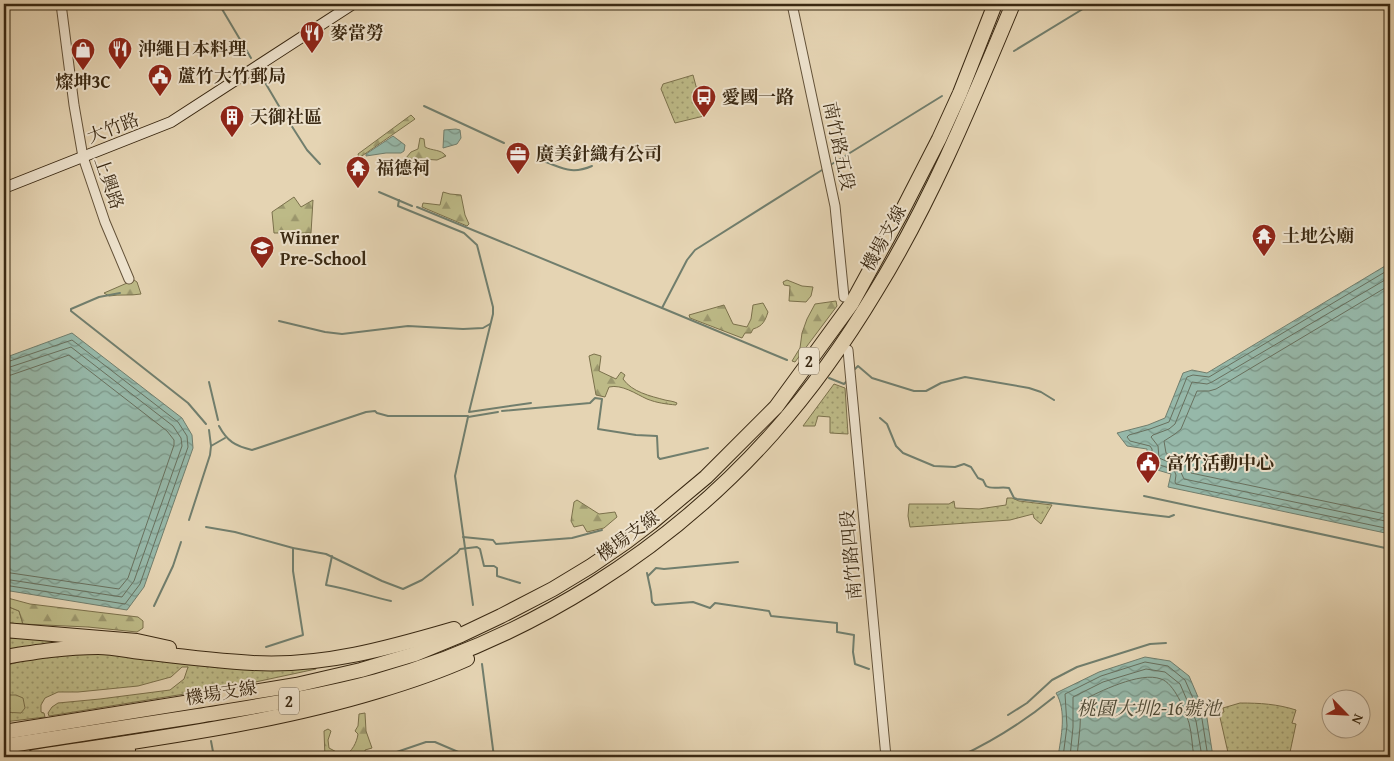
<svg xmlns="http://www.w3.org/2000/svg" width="1394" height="761" viewBox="0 0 1394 761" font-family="'Gentium Book Plus','Noto Serif TC',serif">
<defs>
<pattern id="grass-dots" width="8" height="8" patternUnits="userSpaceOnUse" patternTransform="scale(1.25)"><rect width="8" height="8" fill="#bdba87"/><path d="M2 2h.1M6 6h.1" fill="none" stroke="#9b976d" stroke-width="1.8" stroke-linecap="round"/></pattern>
<pattern id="forest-firs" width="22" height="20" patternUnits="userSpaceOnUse" patternTransform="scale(1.25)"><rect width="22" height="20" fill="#bdba87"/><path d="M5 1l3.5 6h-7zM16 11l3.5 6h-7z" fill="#9b976d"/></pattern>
<pattern id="water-waves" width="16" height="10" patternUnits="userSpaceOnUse" patternTransform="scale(1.25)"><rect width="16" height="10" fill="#96b8a9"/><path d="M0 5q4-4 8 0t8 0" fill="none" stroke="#7b9688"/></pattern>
</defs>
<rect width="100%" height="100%" fill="#e5d4b3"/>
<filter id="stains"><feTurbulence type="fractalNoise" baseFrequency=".004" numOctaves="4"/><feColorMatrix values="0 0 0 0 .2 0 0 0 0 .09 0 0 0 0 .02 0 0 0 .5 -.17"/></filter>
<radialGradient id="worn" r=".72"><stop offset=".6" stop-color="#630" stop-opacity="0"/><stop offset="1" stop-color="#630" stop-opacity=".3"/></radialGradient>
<!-- grass -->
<g fill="url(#grass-dots)" stroke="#7b714c">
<path d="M693,75L704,116L675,123L661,89L663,84Z"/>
<path d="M834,384L845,388L848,434L830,433V417L818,416L815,426H803Z"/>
<path d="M1007,498H1012L1019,501L1052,505L1041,524L1034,518L1033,514L1010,520L910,527L908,516L909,504H949L954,501L955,508L979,509L1006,505Z"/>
<path d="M4,605L19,611L23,624L4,623Z"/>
<path d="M4,638L54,639V645L4,650Z"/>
<path d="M111,653L214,667L253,669L316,666V669L246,684L49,716L48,713L52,707L58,703L100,699L170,690L184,679L188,667H182L171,677L138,686L78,692H58L45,698L41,705V712L44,713L45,717L4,722V666L44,655Z"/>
<path d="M1240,703C1260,703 1277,704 1296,710L1292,723L1296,724L1289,757H1229L1219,713L1224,712L1223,708Z"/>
</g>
<!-- forest -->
<g fill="url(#forest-firs)" stroke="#7b714c">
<path d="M411,115L415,119L359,158L358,154Z"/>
<path d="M420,138L424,139L425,147C432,151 441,149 446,156L437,160L406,158L411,152L418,149Z"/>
<path d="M443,192L450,194L461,195L465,215L469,224L467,226L422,207L423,203L440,205Z"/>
<path d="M294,197L301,207L313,200L311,233H274L272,212Z"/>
<path d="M134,280L137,282L141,294C130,296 120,294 109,296L104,293Z"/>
<path d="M787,280L802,286L813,287L811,296L806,302L789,301L790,286L784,285L783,282Z"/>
<path d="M836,301L837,306L795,362L792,361L800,348L802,333L807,319L815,304Z"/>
<path d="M763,303L768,312C765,321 763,326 753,329L751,333H745L742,338L690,318L689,315L724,305L733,324L747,327L751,319L753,305Z"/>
<path d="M594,354L601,356L599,371L616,379L621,372L625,375L623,379C632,392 650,396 665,400C669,401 673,401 677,403L676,405C666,404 657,403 647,399C636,394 622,384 609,387L605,397L596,395L589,356Z"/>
<path d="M577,500L599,514L615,512L617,517L604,528L587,532L583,525L574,527L571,521L574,502Z"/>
<path d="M4,597L30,604L138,617L143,621V628L137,632L88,627L23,624L19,611L4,605Z"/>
<path d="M4,695H16L23,698L25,708L21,713L4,712Z"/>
<path d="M365,713L366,731L372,748L365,750L366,757H325L324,731L328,729L331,731L328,740L329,748L344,756C352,752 357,742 358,734L355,731L358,726L359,714Z"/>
</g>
<!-- water -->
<g fill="url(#water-waves)" stroke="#717e6d">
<path d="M456,129L460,130L461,138L457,144L443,148L444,130Z"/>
<path d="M393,136L405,145L404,151L401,153H386L366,156V154Z"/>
<path d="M1390,263V534L1168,487L1171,474L1147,467V449L1127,446L1117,433L1148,425L1165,418L1183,373L1192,370L1207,373Z"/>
<path d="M72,333L182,418L192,435L193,448L144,587L127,610L4,590V358Z"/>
<path d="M1145,657L1170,661L1189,676L1207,718L1213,757H1058C1061,737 1067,711 1056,693L1099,672Z"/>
</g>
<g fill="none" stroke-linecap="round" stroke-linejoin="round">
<!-- shore -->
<g stroke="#68705e" stroke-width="1">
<path d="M1390,269L1209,377L1193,375L1187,377L1169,422L1150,429L1129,435L1127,437L1130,441L1150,446L1152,449V462L1174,470L1176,475L1175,482L1176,484L1390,529"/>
<path d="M1390,277L1212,382L1207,384L1192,382L1175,424L1169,429L1153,435L1151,437L1158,446L1159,458L1178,466L1184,479L1390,522"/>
<path d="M1390,285L1216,389L1209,391H1197L1181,429L1175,434L1164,441L1166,453L1183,460L1191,473L1390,515"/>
<path d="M4,363L72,340L178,422L187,436L188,447L140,584L125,604L4,585"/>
<path d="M4,369L71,347L173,426L181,438L182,446L134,581L122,597L4,579"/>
<path d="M4,376L11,375L69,355L167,431L174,440V445L128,578L119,589L4,572"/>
<path d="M1063,757L1067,726L1065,694L1101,676L1145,662L1168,666L1185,680L1202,719L1208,757"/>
<path d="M1070,757L1073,727V697L1103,682L1146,669L1165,672L1180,684L1196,721L1202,757"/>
<path d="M1077,757L1080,727L1081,701C1099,692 1140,671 1161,679C1174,683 1185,710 1189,723C1192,734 1192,746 1194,757"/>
</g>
<!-- stream -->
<g stroke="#717e6d" stroke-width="2">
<path d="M219,4L251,58"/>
<path d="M1014,51L1091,4"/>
<path d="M260,74L286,118"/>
<path d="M424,106L504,143"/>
<path d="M291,125L307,150L320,164"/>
<path d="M543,161C563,168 571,175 592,166"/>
<path d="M832,164L942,96"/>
<path d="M379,192L412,206"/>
<path d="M399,200L398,206L464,233L477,245L493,307V314L469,412L531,403"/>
<path d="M417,207L662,308"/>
<path d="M120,293L99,297L71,309V311L188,403L206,424"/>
<path d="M279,321L325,332L342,334L408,326L463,329L483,328L490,324"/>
<path d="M787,360L662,308L687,260L695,250L822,170"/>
<path d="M855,369L858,366L872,378L914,391H926L941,383L965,377L1029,388L1041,392L1054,400"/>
<path d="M829,378L844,384L847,381"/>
<path d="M209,382L218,420"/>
<path d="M502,411L590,403L595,398L602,399L598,429L636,435L657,436L658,457L660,459L708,448"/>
<path d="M880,418L887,424L896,446L903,453L934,466L955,467L964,464L971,467L978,478L983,480L986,486C992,490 1001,486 1009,488L1014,498L1017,499L1169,517L1174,515"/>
<path d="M219,426C227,441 235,446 252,450L366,412L375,411L377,413L388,416H468"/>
<path d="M209,430L211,446L225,438"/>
<path d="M1144,496L1390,549"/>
<path d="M189,520L210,455L211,446"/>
<path d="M206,527L235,532L293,548L326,554L382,581L403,589L422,580L457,553L460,549L477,547L480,549L484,566H494L497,568V576L520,583"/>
<path d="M463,537L493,540L496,544L572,538L602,530"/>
<path d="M332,556L326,585C349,589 369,596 391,601"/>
<path d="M647,573L651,592L652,602L655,605L693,602L710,608L715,603L769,611L771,616L837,623V632L854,635L853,652L855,664L869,669"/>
<path d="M648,576L656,568L664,569L738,562"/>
<path d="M473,605L455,476L468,417L498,412"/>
<path d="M154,606L173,566L181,542"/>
<path d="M266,647L303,635L293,571V548"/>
<path d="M482,664L494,757"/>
<path d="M1008,715L1027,703L1052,680L1077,667L1150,644L1166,643"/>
<path d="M211,741L214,757"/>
<path d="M382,757L426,742H435L470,757"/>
<path d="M959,757C993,741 1025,721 1054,697"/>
</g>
<defs>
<g id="tertiary">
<path d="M61,4L74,105L83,157L105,222L129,279"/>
<path d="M792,4L835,206L844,297"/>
<path d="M848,350L886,757"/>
</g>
<path id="secondary" d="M4,188L171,122L353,4"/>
<g id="motorway">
<path d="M4,630L137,641L169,648"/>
<path d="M4,657C35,652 66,647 98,647C116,647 133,652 151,653C185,657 219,661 253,663C322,667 389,648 454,629"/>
<path d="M4,732L296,685L361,670L415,654L461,635L501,616L553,589L591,566L626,542L651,523L706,477L776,407L852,303L899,217L939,139L960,93L995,4"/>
<path d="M4,746C68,736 133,726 198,716C258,706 318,697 377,681C528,639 669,550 773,433C812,389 846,341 876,291C932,200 972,102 1013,4"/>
<path d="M34,757C149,739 266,725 378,691C408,682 438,672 467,659"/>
<path d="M102,757L128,750"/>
</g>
</defs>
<!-- tertiary casing -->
<use href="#tertiary" stroke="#64533a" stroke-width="11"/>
<!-- secondary casing -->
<use href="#secondary" stroke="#392812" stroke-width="12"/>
<!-- motorway casing -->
<use href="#motorway" stroke="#392812" stroke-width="16"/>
<!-- tertiary -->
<use href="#tertiary" stroke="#eee3ce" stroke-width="9"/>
<!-- secondary -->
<use href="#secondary" stroke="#eee3ce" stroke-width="10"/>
<!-- motorway -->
<use href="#motorway" stroke="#e5d4b3" stroke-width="14"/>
</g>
<!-- icons -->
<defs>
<symbol id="restaurant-pin" viewBox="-11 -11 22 30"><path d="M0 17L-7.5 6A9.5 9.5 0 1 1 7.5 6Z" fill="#8f2418" stroke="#eee3ce"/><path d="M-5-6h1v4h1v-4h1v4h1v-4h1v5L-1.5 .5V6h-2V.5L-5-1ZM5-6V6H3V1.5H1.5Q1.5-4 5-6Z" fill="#fff"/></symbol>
<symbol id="shop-pin" viewBox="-11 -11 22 30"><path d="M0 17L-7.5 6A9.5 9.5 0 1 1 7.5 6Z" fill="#8f2418" stroke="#eee3ce"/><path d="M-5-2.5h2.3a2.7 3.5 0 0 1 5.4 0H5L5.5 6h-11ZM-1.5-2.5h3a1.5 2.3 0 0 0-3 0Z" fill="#fff"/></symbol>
<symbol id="civic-pin" viewBox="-11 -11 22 30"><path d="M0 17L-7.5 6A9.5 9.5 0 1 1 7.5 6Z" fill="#8f2418" stroke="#eee3ce"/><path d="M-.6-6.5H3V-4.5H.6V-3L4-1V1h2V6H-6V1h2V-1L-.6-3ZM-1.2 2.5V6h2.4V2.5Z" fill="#fff"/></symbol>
<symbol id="bus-pin" viewBox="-11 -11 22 30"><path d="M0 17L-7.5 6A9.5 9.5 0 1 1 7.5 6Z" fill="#8f2418" stroke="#eee3ce"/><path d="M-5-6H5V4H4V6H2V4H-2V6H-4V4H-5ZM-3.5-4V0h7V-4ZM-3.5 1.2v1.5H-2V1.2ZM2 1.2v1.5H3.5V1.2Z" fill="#fff"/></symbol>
<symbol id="building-pin" viewBox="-11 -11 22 30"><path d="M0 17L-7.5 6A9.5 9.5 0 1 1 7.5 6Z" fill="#8f2418" stroke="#eee3ce"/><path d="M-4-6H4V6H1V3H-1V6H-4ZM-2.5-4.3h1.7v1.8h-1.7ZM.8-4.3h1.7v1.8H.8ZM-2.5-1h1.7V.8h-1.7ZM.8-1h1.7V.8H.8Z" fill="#fff"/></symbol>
<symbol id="office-pin" viewBox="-11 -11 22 30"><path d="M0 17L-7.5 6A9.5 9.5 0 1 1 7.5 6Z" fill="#8f2418" stroke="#eee3ce"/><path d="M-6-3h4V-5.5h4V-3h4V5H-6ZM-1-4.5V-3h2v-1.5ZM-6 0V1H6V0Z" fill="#fff"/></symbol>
<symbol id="temple-pin" viewBox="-11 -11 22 30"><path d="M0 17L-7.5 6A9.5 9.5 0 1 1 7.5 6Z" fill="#8f2418" stroke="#eee3ce"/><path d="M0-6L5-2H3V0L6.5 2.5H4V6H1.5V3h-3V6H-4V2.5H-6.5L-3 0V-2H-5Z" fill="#fff"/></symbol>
<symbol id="school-pin" viewBox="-11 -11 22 30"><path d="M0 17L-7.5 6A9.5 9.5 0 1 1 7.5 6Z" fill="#8f2418" stroke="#eee3ce"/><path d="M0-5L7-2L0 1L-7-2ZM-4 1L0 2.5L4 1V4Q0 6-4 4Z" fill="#fff"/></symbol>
</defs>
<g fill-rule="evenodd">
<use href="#restaurant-pin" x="298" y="19" width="28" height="38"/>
<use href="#restaurant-pin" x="106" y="35" width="28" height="38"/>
<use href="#shop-pin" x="69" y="36" width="28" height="38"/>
<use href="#civic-pin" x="146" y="62" width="28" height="38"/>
<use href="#bus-pin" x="690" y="83" width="28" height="38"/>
<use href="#building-pin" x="218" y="103" width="28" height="38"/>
<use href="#office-pin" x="504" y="140" width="28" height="38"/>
<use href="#temple-pin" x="344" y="154" width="28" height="38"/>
<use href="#temple-pin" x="1250" y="222" width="28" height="38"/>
<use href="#school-pin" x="248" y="234" width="28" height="38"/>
<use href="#civic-pin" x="1134" y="449" width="28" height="38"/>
</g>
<g text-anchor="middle" stroke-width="4" stroke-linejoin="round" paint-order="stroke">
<!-- shield labels -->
<g fill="#eee3ce" stroke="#6f604a" stroke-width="1">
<rect x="799" y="347.5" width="20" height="27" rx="4"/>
<rect x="279" y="687.5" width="20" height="27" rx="4"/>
</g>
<g font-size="16" font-weight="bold" fill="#392812">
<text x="809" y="367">2</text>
<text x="289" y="707">2</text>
</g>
<!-- poi labels -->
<g font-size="18" font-weight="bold" fill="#392812" stroke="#eee3ce" text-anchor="start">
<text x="330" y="39">麥當勞</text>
<text x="138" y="55">沖繩日本料理</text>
<text x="178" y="82">蘆竹大竹郵局</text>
<text x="83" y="88" text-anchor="middle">燦坤3C</text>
<text x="722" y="103">愛國一路</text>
<text x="250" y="123">天御社區</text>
<text x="536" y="160">廣美針織有公司</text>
<text x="376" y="174">福德祠</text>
<text x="1282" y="242">土地公廟</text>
<text x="280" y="244">Winner<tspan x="280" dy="21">Pre-School</tspan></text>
<text x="1166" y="469">富竹活動中心</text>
</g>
<!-- street labels -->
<g font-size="18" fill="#392812" stroke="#eee3ce">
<text transform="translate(113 128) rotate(-21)" y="6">大竹路</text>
<text transform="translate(839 146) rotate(78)" y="6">南竹路五段</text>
<text transform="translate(109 183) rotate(71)" y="6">上興路</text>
<text transform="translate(884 238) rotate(-61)" y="6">機場支線</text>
<text transform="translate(628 536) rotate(-36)" y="6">機場支線</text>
<text transform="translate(851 555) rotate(-95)" y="6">南竹路四段</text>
<text transform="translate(221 693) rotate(-9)" y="6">機場支線</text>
</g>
<!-- water labels -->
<g font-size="19" font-style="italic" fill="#504c38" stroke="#eee3ce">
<text x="1149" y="715">桃園大圳2-16號池</text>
</g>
</g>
<!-- margin -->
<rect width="1394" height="761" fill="none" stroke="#e5d4b3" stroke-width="20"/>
<rect x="5" y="5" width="1384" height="751" fill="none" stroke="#392812" stroke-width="2.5"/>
<rect x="10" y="10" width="1374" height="741" fill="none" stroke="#392812"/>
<!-- north arrow -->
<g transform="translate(1346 714) rotate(114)"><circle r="24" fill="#eee3ce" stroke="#a69883"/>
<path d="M0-4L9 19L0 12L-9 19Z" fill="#8f2418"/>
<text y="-8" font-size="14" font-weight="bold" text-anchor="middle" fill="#392812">N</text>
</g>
<rect width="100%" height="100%" filter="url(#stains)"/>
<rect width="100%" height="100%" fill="url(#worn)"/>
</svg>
